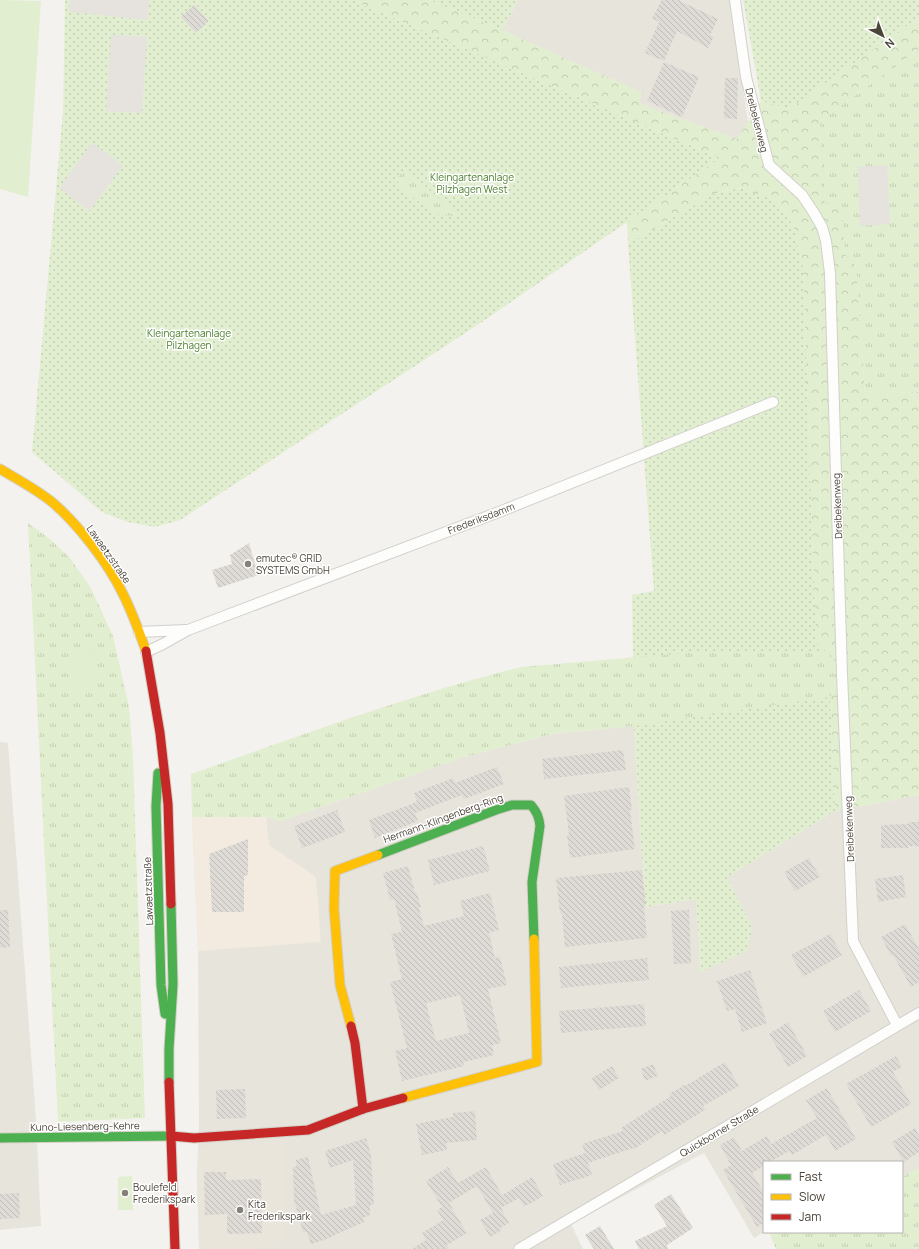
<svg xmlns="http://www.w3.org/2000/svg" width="919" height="1249" viewBox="0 0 919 1249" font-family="Manrope,sans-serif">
<defs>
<pattern id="grass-dots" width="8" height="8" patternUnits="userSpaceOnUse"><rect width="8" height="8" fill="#e1eecf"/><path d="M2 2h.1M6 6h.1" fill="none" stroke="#c3cdb2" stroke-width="1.8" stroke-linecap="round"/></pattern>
<pattern id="forest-crowns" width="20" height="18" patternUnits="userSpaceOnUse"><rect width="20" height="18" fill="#e1eecf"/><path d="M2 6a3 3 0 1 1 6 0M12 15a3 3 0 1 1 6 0" fill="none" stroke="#c3cdb2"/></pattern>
<pattern id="park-tufts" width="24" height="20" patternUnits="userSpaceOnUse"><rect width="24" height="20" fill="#e1eecf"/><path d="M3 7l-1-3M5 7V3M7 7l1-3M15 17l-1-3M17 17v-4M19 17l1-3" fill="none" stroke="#c3cdb2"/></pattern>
<pattern id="building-back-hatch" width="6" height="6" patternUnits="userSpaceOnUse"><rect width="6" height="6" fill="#dedbd6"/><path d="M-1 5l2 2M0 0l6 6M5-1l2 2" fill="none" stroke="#c0bdb8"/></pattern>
</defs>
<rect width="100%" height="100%" fill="#f4f2ee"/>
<!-- residential -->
<g fill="#e7e4dc">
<path d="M518,0H730L748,122L737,139L637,103L642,93L502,30Z"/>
<path d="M634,726L645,907L696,899L701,972L752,926L727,877L835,811L919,795V1168L902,1177V1162H764V1232L754,1238L704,1153L571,1224L583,1249H199L197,1176L199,1123L198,951L192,817H266L281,821L461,758L552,734Z"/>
<path d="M0,742L8,743L36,1120L41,1226L0,1230Z"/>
</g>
<!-- commercial -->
<path fill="#f3ebdf" d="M192,817H266L269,845L316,877L321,942L198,951Z"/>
<!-- education -->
<path fill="#eae5da" d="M282,1142V1245L252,1249H199L197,1176L199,1147Z"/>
<!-- grass -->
<g fill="url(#grass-dots)">
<path d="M65,0H352L720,158L482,322L180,520L155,527L128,522L102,512L32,452L63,112Z"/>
<path d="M429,0H518L502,30Z"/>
<path d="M743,0H919V17L789,109L761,101Z"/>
<path d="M739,188L772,199L793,225L803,267L816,640L829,674L835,811L727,877L752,926L748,950L701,972L696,899L645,907L634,726L632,595L654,591L628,244L713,194Z"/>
</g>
<!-- forest -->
<path fill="url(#forest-crowns)" d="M352,0H429L502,30L643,93L638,103L737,139L761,101L789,109L919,17V49L820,121L842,211L845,254L856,266L865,394L919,392V795L835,811L829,674L816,640L803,267L793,225L772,199L739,188L713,194L628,244L627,222L720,158Z"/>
<!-- park -->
<g fill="url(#park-tufts)">
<path d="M919,49V392L865,394L856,266L845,254L842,211L824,201L820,121Z"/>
<path d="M404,172L411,173L444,203L457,211L454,216L434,214L402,189L398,182L399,175Z"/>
<path d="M28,523L50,539L69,557L91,588L113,636L129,707L133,758L145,1118L58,1122Z"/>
<path d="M828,651L842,674L830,697L634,726L552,734L461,758L281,821L266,817H192L191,774C300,736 408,695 521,667L685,653Z"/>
<path d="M919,1168V1249H776L769,1232H902V1177Z"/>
</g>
<!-- pitch -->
<g fill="#e1eecf">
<path d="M0,0L41,1L28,197L0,189Z"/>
<path d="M92,652L93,692H74L73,653Z"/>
<path d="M132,1176L133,1210H118V1177Z"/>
</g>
<!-- parking -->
<g fill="#e6e3df">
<path d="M70,0H149L148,20L69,12Z"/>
<path d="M111,35L147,37L142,113L106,111Z"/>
<path d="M92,143L123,165L90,211L59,188Z"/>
<path d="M887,165L890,224L860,226L858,167Z"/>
</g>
<!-- building -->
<g fill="url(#building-back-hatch)" fill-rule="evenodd">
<path d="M662,0H678L718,19L710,35L714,37L708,48L677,31L664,61L645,53L659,22L652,18Z"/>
<path d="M194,5L209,21L196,33L181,17Z"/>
<path d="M664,62L699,77L682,117L647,101Z"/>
<path d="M725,78H738L737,119L724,118Z"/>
<path d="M249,543L258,575L218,588L212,570L232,564L230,555Z"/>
<path d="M623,750L626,770L544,779L542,759Z"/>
<path d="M497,767L504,784L464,799L462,795L415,813L418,821L375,838L369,820L417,802L414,793L453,778L455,783Z"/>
<path d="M629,787L632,810H630L635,849L570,858L567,835H569L564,796Z"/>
<path d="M337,810L345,832L302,848L294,826Z"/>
<path d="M908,822H919V846H908V848H881V825L908,824Z"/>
<path d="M248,839V875L244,876V912H212L209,854Z"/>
<path d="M483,846L490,871L434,885L428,860Z"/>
<path d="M809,858L820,877L795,891L784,872Z"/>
<path d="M408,866L415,892L417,893L421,907L419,908L424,926L464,916L460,901L490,893L499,930L489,933L495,958L500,957L507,985L488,989L501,1043L492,1045L494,1055L463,1062L464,1066L402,1081L395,1051L407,1048L390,982L402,979L391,934L402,932L394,899L390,900L383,873ZM460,995L469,1033L436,1041L426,1003Z"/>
<path d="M642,870L646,905L644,906L647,938L565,947L562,914H560L556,878Z"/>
<path d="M903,875L906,897L878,902L875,879Z"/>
<path d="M0,910H8L10,947L0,948Z"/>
<path d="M689,910L691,963L674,964L671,911Z"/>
<path d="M905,924L919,949V982L911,987L893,955L891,956L881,937Z"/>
<path d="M830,934L842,955L803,977L791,955Z"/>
<path d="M647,958L649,980L561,988L559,967Z"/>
<path d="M750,970L767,1023L742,1032L735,1009L727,1011L717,981Z"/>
<path d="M859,990L871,1011L835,1032L823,1011Z"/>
<path d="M644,1004L646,1026L561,1033L559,1011Z"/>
<path d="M788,1022L807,1056L788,1067L769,1034Z"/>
<path d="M896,1056L902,1067L893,1072L911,1104L871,1127L846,1084Z"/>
<path d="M725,1062L739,1086L703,1106L705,1110L664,1135L662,1131L634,1149L633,1148L588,1163L592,1175L560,1185L553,1164L585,1153L582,1144L623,1131L621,1128L671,1096L669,1094L684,1085L685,1086Z"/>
<path d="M653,1064L658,1076L645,1081L641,1069Z"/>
<path d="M612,1066L619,1078L599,1090L592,1078Z"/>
<path d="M827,1088L856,1139L835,1151L826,1135L792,1155L789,1151L770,1162H764V1166L752,1173L764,1193V1223L757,1227L723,1170L731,1165L720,1145L734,1137L742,1151L767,1136L771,1144L817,1118L806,1100Z"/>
<path d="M245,1089L246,1118L217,1119L216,1090Z"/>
<path d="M475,1111L477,1140L446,1143L447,1150L422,1155L416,1124L453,1117V1113Z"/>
<path d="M915,1128L919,1136V1152L904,1162L892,1142Z"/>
<path d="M366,1138L371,1155L373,1188L374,1205H370V1215L363,1218L364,1222L324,1240L311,1244L307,1232H303L294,1200L293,1167L297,1166L296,1160L308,1157L321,1215L356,1205L353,1160L330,1168L325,1151Z"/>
<path d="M448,1167L458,1183L486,1167L502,1195L532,1177L543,1196L524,1207L519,1198L501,1208L509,1223L500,1228L502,1230L490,1237L480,1220L493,1213L477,1186L442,1207L426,1181Z"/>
<path d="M204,1172H226V1180L261,1179L262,1233L227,1234V1214L205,1215Z"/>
<path d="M19,1193L20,1218L0,1219V1194Z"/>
<path d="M671,1194L693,1228L667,1245L668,1249H639L635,1241L667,1226L654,1205Z"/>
<path d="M449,1203L467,1233L447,1245L449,1249H412L426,1240L422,1233L443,1220L437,1210Z"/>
<path d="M600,1226L614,1249H594L585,1235Z"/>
</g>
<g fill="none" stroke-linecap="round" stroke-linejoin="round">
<defs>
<g id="street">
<path d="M735,0L746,77L769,165L802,195L814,213L822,227L826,241L830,273L842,674L853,941L897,1025"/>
<path d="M139,632L186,630"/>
<path d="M146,652L163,644L188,630L499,512L773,402"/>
<path d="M519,1249L919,1013"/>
</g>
<g id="fast">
<path d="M158,773L156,806L161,985L165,1014"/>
<path d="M378,855L496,810L512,805H531C537,812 539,817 540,826L532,882L534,939"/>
<path d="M169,1082V1049L173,984L171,904"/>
<path d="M0,1138L171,1136"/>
</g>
<g id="slow">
<path d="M0,469C17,479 36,489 52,502C78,524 108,563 123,594C132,612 139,631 146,651"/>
<path d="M351,1026L340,985L334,908L335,871L378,855"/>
<path d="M403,1098L537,1062L534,939"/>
</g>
<g id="jam">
<path d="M146,651L160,733L168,804L171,904"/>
<path d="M351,1026L355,1043L363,1109"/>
<path d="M169,1082L175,1249"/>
<path d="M171,1136L194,1138L308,1130L363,1109L403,1098"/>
</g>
</defs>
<!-- street casing -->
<use href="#street" stroke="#d2d0cb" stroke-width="12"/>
<!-- fast casing -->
<use href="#fast" stroke="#d3cfc5" stroke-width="11"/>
<!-- slow casing -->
<use href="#slow" stroke="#d3cfc5" stroke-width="11"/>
<!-- jam casing -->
<use href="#jam" stroke="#d3cfc5" stroke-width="11"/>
<!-- street -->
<use href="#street" stroke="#fdfdfc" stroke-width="10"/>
<!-- fast -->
<use href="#fast" stroke="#4caf50" stroke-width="9"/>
<!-- slow -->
<use href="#slow" stroke="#ffc107" stroke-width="9"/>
<!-- jam -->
<use href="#jam" stroke="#c62828" stroke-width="9"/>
</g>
<!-- markers -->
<g fill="#868178" stroke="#fff" stroke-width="1.5">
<circle cx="248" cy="564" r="4"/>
<circle cx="125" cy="1193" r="4"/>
<circle cx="240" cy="1210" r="4"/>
</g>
<g text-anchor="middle" stroke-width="3" stroke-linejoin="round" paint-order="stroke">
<!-- street labels -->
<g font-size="10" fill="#4b4439" stroke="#fff">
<text transform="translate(757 120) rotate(76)" y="4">Dreibekenweg</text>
<text transform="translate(837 506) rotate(-92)" y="4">Dreibekenweg</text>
<text transform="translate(481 518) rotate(-21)" y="4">Frederiksdamm</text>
<text transform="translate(109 554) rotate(55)" y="4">Lawaetzstraße</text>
<text transform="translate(443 818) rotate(-20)" y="4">Hermann-Klingenberg-Ring</text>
<text transform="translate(849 829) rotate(-92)" y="4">Dreibekenweg</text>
<text transform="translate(148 891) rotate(-92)" y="4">Lawaetzstraße</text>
<text transform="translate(85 1126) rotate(-1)" y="4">Kuno-Liesenberg-Kehre</text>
<text transform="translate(719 1131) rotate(-31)" y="4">Quickborner Straße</text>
</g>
<!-- park labels -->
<g font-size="10" fill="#4a7f2a" stroke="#fff">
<text x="472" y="181">Kleingartenanlage<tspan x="472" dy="12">Pilzhagen West</tspan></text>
<text x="189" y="337">Kleingartenanlage<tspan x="189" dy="12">Pilzhagen</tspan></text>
</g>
<!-- poi labels -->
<g font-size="10" fill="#4b4439" stroke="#fff" text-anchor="start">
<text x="256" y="562">emutec® GRID<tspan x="256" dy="12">SYSTEMS GmbH</tspan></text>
<text x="133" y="1191">Boulefeld<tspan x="133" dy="12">Frederikspark</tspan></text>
<text x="248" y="1208">Kita<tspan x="248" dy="12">Frederikspark</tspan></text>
</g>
</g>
<!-- legend -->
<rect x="763" y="1161" width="140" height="72" fill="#ffffff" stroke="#b7b4b0"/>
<rect x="771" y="1174" width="20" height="6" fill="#4caf50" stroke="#b7b4b0"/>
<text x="799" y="1181" font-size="12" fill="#4b4439">Fast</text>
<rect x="771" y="1194" width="20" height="6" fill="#ffc107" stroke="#b7b4b0"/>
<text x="799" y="1201" font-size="12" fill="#4b4439">Slow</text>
<rect x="771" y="1214" width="20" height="6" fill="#c62828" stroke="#b7b4b0"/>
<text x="799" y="1221" font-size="12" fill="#4b4439">Jam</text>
<!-- north arrow -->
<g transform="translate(883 36) rotate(138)" stroke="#ffffff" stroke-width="3" paint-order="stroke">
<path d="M0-3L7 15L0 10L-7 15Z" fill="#4b4439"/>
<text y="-6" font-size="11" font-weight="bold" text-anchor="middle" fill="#4b4439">N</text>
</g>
</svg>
